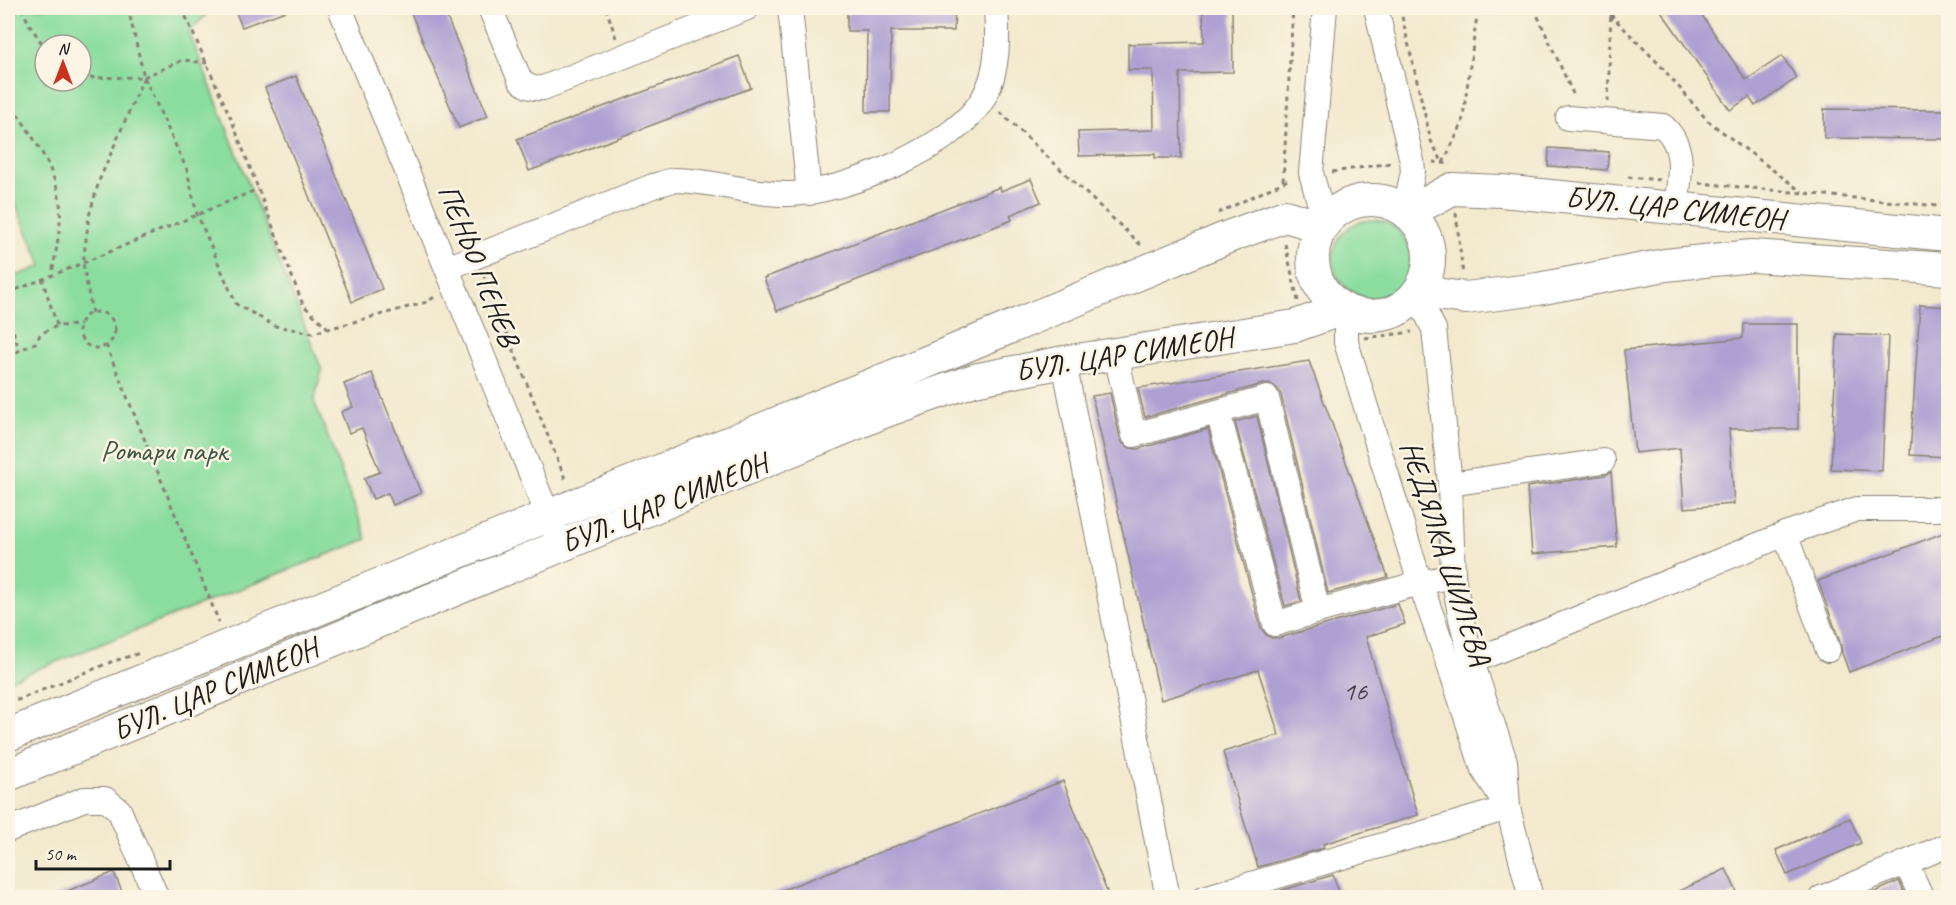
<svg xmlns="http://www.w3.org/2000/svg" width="1956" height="905" viewBox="0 0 1956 905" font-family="Caveat,sans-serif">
<rect width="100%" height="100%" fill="#fcf5e5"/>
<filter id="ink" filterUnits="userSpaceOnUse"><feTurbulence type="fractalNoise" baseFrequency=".0167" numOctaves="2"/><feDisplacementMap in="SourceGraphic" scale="12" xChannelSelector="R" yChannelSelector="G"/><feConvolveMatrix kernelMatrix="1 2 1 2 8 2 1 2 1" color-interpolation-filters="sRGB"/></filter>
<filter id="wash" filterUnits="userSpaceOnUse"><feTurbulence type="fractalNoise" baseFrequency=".008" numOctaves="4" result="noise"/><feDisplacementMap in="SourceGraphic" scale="24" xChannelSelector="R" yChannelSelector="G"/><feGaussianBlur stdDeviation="1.35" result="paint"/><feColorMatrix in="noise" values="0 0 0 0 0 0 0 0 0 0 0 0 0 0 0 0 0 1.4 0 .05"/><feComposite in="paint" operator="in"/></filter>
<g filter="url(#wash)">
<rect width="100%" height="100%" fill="#f3e9ce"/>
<!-- green -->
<g fill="#8add9f" stroke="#537c5e" stroke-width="1.5" fill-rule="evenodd">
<path d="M8,8H213L189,32L322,370L314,401L367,539L8,681V279L42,266L8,187ZM45,45H81V81H45Z"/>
<circle cx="1372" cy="259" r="39"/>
</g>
<g id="blocks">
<!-- building -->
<g fill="#aea0d3">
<path d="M234,8H290L291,9L242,27Z"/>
<path d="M409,8H443L488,116L459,128Z"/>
<path d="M847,8H955L954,31H891L890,112H866L867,31H847Z"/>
<path d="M1203,8H1232L1233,72L1180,73L1181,158H1155V154L1079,156L1078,132L1154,130L1153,70H1128V44L1204,42Z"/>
<path d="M1659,8H1697L1746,80L1782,56L1797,78L1755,106L1749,97L1730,110Z"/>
<path d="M739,56L751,88L529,171L517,139Z"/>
<path d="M296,76L382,289L352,302L265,88Z"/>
<path d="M1824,109L1948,110V139L1824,138Z"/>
<path d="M1549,148L1609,152L1607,170L1548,166Z"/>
<path d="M1031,179L1041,202L1010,215L1012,220L777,311L764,278L1000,187L1001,191Z"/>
<path d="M1920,305L1948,307V457L1910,455Z"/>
<path d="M1744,324H1798V429H1729L1734,504L1684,508L1680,448L1635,453L1624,350L1743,338Z"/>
<path d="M1837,334L1888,336L1882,471L1831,469Z"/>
<path d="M1309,361L1388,577L1328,593L1281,395L1278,389L1271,384H1263L1145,417L1138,388Z"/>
<path d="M372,373L421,493L393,505L388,493L373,499L364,478L380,472L362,428L349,433L341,412L353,407L344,384Z"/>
<path d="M1110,393L1120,438L1123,444L1130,448L1138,449L1208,429L1261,628L1266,635L1272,638H1279L1398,604L1405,624L1366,637L1418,815L1323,844L1324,848L1258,867L1223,752L1279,735L1258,670L1161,700L1092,396Z"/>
<path d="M1257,416L1301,601L1285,606L1235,422Z"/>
<path d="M1611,472L1617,547L1532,554L1527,487L1605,475Z"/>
<path d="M1948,531V634L1849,672L1842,653L1841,645L1818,581Z"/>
<path d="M1063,781L1109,897H767V896Z"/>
<path d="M1850,818L1861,843L1787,875L1776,850Z"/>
<path d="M1726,869L1737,892L1726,897H1666Z"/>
<path d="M114,872L124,897H53Z"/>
<path d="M1333,875L1341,897H1267L1266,895Z"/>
<path d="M1899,881L1906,897H1864Z"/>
</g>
</g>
</g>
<g filter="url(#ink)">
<use href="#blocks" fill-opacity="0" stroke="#888275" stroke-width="1.5"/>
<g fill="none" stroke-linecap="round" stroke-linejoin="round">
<defs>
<g id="minor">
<path d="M340,8L554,530"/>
<path d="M490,8L520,80C527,87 533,89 543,88L747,8"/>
<path d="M790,8L809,193"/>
<path d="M1325,8L1311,173L1325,223"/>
<path d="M1376,8L1412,161L1413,171L1405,210"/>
<path d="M1568,118L1663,126C1688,149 1679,178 1676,208"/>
<path d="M447,268L653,186C660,184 668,181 675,180C712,180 752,195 789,194C844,193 957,147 984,97C999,70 998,37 996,8"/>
<path d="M1417,295L1434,329L1450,484L1453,576L1461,619L1472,662L1505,761L1508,808L1531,898"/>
<path d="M1346,310V342L1420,583L1451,670L1483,769L1507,806"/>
<path d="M1116,355L1134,435L1267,398L1318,611L1420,583L1453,576"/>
<path d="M1064,362L1168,898"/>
<path d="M1218,412L1275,624L1318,611"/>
<path d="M1450,484L1603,461"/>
<path d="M1785,534L1828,650"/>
<path d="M1451,670L1785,534L1857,509H1948"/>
<path d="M8,830L84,799H105L119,810L157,898"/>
<path d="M1906,863L1922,898"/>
<path d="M1204,898L1508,808"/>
<path d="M1821,898L1948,845"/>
</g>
<g id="major">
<circle cx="1371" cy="258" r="58"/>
<path d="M1408,213L1452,189L1501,191L1948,235"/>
<path d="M1419,292L1466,298L1538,289L1665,265L1752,256L1948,269"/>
<path d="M8,735L893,376L1228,237L1285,216L1322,227"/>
<path d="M8,775L886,411L974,380L1064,362L1295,326L1343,309"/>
</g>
</defs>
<!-- minor casing -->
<use href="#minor" stroke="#888275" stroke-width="26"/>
<!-- major casing -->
<use href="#major" stroke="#888275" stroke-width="34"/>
<!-- path -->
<g stroke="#888275" stroke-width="3" stroke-dasharray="4.5 4.5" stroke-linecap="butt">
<path d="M22,8L29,24L45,48"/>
<path d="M128,8L144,77L187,170L197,214L236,304L275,326L313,333L427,302L436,296"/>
<path d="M182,8L232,121L303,305L328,328"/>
<path d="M606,8L616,38"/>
<path d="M1400,8L1431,141L1443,163"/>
<path d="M1534,8L1575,98"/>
<path d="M1604,8L1659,64L1708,121L1802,192"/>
<path d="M81,78L144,77L183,60L207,63"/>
<path d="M8,99C27,129 52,161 59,197C64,216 55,254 52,275"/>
<path d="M1608,102L1611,8"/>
<path d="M1000,112L1142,246"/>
<path d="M1433,162L1451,164"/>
<path d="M1443,163L1462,124L1478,8"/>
<path d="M1332,172L1391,163"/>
<path d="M1628,177L1660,180"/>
<path d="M1283,181L1293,8"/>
<path d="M1699,183L1948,207"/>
<path d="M1218,213L1290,179"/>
<path d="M1456,213L1463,275"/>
<path d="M1285,244L1298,301"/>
<path d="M483,274L566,481"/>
<path d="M42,278L57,326"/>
<path d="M8,293L83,263L258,189"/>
<circle cx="97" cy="330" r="18"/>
<path d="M92,313L83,263L89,216L99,181L144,77"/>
<path d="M8,314L19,350"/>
<path d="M1365,338L1412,332"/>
<path d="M106,345L219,622"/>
<path d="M8,356L37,342L40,334L57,326L80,325"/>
<path d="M8,695L17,698"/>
<path d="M8,704L111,662L140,653"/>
</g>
<!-- minor -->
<use href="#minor" stroke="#fff" stroke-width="24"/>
<!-- major -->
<use href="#major" stroke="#fff" stroke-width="32"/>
</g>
</g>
<g text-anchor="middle" stroke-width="5" stroke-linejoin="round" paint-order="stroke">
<!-- number labels -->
<g font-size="27" fill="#403d4a">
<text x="1355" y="700">16</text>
</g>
<!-- street labels -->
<g font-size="30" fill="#1c1c1c" stroke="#fcf5e5">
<text transform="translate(1675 208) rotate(6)" y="10">БУЛ. ЦАР СИМЕОН</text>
<text transform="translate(479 265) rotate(68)" y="10">ПЕНЬО ПЕНЕВ</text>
<text transform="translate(1124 354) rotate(-9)" y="10">БУЛ. ЦАР СИМЕОН</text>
<text transform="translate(664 503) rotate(-22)" y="10">БУЛ. ЦАР СИМЕОН</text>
<text transform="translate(1446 553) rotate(72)" y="10">НЕДЯЛКА ШИЛЕВА</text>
<text transform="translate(215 689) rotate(-23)" y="10">БУЛ. ЦАР СИМЕОН</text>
</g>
<!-- park labels -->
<g font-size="30" fill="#3d5643" stroke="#fcf5e5">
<text x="164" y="460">Ротари парк</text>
</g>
</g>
<!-- margin -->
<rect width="1956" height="905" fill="none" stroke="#fcf5e5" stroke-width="30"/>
<!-- north arrow -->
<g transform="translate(63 63)"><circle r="28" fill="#fcf5e5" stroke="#a29e95" stroke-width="1.5"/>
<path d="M0-4.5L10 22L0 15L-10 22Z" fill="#c8321e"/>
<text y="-9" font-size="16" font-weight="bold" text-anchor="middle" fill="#1c1c1c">N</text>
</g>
<!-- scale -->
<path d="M36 860v9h134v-9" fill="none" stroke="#1c1c1c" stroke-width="3"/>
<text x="45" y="860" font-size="18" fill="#1c1c1c" stroke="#fcf5e5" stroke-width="4.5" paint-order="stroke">50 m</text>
</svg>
